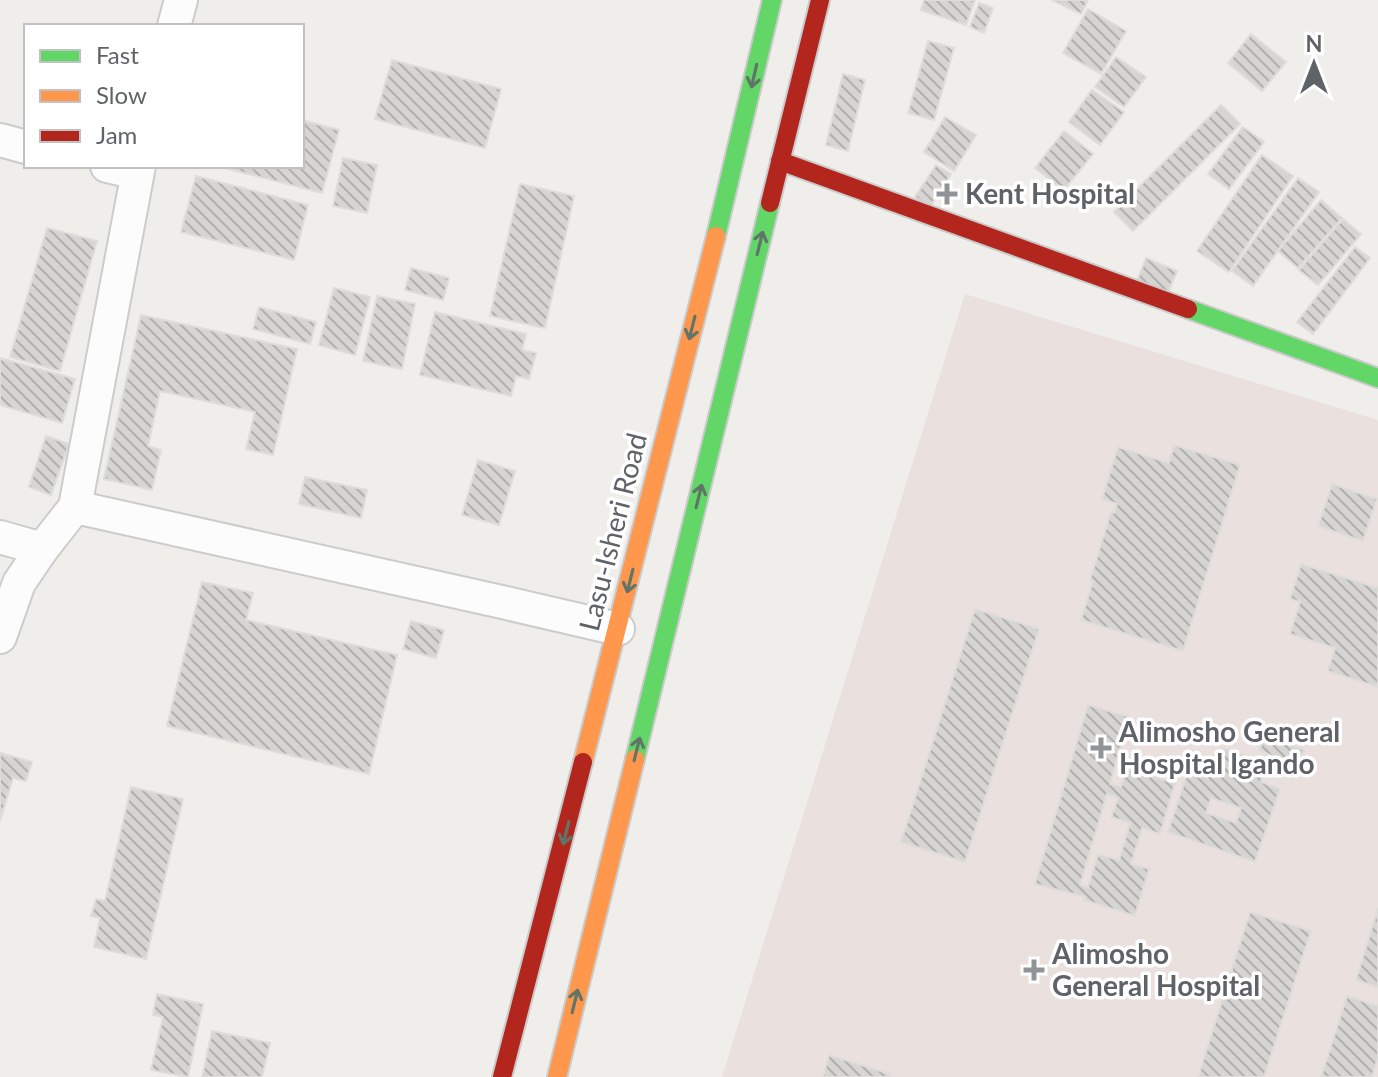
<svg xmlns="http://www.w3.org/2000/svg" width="1378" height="1077" viewBox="0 0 1378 1077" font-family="Lato,sans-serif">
<defs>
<pattern id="building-back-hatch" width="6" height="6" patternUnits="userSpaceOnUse" patternTransform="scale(2)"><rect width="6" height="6" fill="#d6d5d3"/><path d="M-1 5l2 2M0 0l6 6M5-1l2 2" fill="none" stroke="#b1b0af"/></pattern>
</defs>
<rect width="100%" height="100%" fill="#efeeea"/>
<!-- medical -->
<path fill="#eae0de" d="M965,294L1378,420V1077H722Z"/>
<!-- building -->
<g fill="url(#building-back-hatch)" stroke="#deddd9" stroke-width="2" fill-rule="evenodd">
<path d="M924,0H975L966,25L921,10Z"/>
<path d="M1052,0H1088L1081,14Z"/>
<path d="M979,3L993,8L984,33L970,27Z"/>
<path d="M1088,9L1126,31L1101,74L1063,53Z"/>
<path d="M1251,34L1286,62L1262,91L1228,63Z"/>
<path d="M928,41L954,48L934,120L908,113Z"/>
<path d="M1116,57L1146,77L1124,107L1095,87Z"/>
<path d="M392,60L501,89L485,148L375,119Z"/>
<path d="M843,74L865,80L848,151L826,145Z"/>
<path d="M1092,90L1124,112L1100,145L1069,122Z"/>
<path d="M1221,105L1240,124L1133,231L1114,212Z"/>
<path d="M945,117L976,135L954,171L924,152Z"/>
<path d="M302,120L339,130L322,193L217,166H302Z"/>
<path d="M1243,127L1264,142L1229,189L1208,174Z"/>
<path d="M1064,131L1093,154L1064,190L1035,168Z"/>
<path d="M1262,155L1293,176L1229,272L1197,251Z"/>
<path d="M343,158L377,165L367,213L333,206Z"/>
<path d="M936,165L951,174L930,207L915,197Z"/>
<path d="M196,176L308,205L294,260L181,232Z"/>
<path d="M1298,178L1319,192L1253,286L1232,271Z"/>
<path d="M520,184L574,196L545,328L490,316Z"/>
<path d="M1321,200L1342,218L1298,268L1278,251Z"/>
<path d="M1343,219L1361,234L1318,285L1299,270Z"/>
<path d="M47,228L97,241L60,371L10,357Z"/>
<path d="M1355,247L1370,258L1313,334L1297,322Z"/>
<path d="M1146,258L1177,271L1168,293L1137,281Z"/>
<path d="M411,268L449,278L443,300L405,290Z"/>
<path d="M334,288L370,297L355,355L319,345Z"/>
<path d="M377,296L415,304L402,369L363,361Z"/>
<path d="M259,307L316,322L310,344L253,329Z"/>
<path d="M435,312L526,334L522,350L536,353L529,379L516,376L511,396L420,375Z"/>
<path d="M141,315L297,349L273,455L246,449L255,412L160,391L148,446L161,450L152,490L104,479Z"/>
<path d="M0,358L75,379L62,423L0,405Z"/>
<path d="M46,436L69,444L51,495L29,487Z"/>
<path d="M1174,445L1240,465L1183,651L1081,620L1093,581L1090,580L1111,512L1114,513L1117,504L1102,499L1118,447L1169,463Z"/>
<path d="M478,460L515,471L499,525L462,515Z"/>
<path d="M305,477L367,490L361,518L299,504Z"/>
<path d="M1332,484L1377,499L1363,541L1318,526Z"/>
<path d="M1301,564L1378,588V687L1328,671L1335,648L1290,634L1300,602L1290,599Z"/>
<path d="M202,582L253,593L246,620L397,655L369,774L167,726Z"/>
<path d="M975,609L1039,629L965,862L901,842Z"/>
<path d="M411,621L444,630L436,658L403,649Z"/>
<path d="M1088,705L1129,717L1110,784L1121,787L1126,769L1175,783L1160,834L1142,828L1131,864L1149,869L1135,916L1084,900L1085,897L1035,884ZM1107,794L1118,798L1111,817L1130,823L1119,860L1098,854L1088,887L1080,885Z"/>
<path d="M1266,734L1304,750L1296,767L1259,750Z"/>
<path d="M1222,748L1256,759L1252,771L1263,775L1261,782L1280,789L1255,862L1168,832L1192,759L1205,764L1208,757L1218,760ZM1211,798L1241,808L1236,823L1206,813Z"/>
<path d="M0,753L32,762L26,781L13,778L0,821Z"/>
<path d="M131,787L183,799L146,959L94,947L100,918L91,916L96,899L105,901Z"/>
<path d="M1378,908V987L1356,980Z"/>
<path d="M1250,912L1311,931L1264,1077H1198Z"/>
<path d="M157,994L203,1004L188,1077L151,1070L163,1017L153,1015Z"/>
<path d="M1347,996L1378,1006V1057L1372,1077H1321Z"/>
<path d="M212,1031L270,1043L262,1077H202Z"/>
<path d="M829,1055L890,1074L889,1077H823Z"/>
</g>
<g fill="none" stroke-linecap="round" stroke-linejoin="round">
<defs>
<g id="street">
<path d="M174,26L181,0"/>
<path d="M0,140L26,147"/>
<path d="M107,166L137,173"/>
<path d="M75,507L502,602L618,629"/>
<path d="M0,537L42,549"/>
<path d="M0,637L19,583L42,549L75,507L139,166"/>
</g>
<g id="fast">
<path d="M716,236L772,0"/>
<path d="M1188,309L1378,378"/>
<path d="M635,759L770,203"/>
</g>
<g id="slow">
<path d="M583,762L716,236"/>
<path d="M557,1077L635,759"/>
</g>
<g id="jam">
<path d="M780,161L1188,309"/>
<path d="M770,203L820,0"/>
<path d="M502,1077L583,762"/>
</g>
</defs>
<!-- street casing -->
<use href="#street" stroke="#cbcccc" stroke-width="36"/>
<!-- fast casing -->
<use href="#fast" stroke="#cacacb" stroke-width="22"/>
<!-- slow casing -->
<use href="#slow" stroke="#cacacb" stroke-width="22"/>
<!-- jam casing -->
<use href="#jam" stroke="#cacacb" stroke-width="22"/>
<!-- street -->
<use href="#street" stroke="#fdfcfc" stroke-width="32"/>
<!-- fast -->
<use href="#fast" stroke="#63d668" stroke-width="18"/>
<!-- slow -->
<use href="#slow" stroke="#ff974d" stroke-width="18"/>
<!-- jam -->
<use href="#jam" stroke="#b3261e" stroke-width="18"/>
</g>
<!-- one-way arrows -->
<defs><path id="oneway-shaft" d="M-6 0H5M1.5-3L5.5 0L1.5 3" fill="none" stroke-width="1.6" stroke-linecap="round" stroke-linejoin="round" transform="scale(2)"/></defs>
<g stroke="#607468">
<use href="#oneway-shaft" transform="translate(754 76) rotate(103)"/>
<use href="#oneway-shaft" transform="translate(760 243) rotate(-76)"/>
<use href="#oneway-shaft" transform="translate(692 328) rotate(104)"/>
<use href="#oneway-shaft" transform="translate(699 496) rotate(-76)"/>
<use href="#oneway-shaft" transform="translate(630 581) rotate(104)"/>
<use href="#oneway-shaft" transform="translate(637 749) rotate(-76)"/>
<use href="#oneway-shaft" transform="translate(566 833) rotate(104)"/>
<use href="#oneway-shaft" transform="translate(575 1001) rotate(-76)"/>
</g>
<!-- markers -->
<g fill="#919496" stroke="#fff" stroke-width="3">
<path d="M943 182h8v8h8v8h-8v8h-8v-8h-8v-8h8z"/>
<path d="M1097 736h8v8h8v8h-8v8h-8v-8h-8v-8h8z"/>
<path d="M1030 958h8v8h8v8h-8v8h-8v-8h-8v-8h8z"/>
</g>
<g text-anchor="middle" stroke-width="7" stroke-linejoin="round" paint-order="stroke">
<!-- poi labels -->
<g font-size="28" font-weight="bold" fill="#5f6368" stroke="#fff" text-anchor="start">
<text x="965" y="204">Kent Hospital</text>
<text x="1119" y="742">Alimosho General<tspan x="1119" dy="32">Hospital Igando</tspan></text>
<text x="1052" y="964">Alimosho<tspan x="1052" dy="32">General Hospital</tspan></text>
</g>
<!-- street labels -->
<g font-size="28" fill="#5f6368" stroke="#fff">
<text transform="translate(613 532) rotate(-76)" y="10">Lasu-Isheri Road</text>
</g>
</g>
<!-- legend -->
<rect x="24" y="24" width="280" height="144" fill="#ffffff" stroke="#bfc1c3" stroke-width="2"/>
<rect x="40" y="50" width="40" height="12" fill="#63d668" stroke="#bfc1c3" stroke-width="2"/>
<text x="96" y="64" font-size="24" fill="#5f6368">Fast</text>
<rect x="40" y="90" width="40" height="12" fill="#ff974d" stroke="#bfc1c3" stroke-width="2"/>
<text x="96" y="104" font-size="24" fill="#5f6368">Slow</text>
<rect x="40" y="130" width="40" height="12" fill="#b3261e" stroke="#bfc1c3" stroke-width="2"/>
<text x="96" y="144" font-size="24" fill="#5f6368">Jam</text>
<!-- north arrow -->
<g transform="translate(1314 64)" stroke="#ffffff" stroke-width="6" paint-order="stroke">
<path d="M0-6L14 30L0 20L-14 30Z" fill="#5f6368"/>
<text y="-12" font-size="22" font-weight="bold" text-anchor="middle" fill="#5f6368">N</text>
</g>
</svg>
